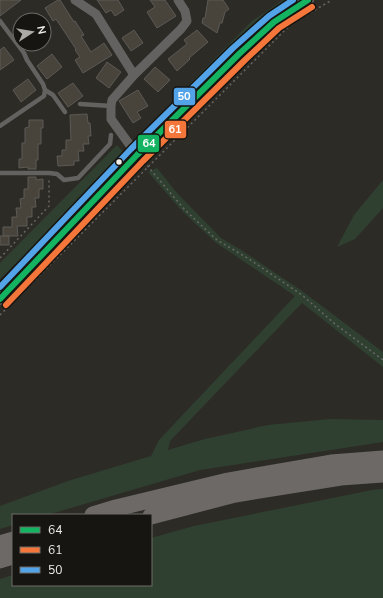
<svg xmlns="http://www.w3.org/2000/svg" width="383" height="598" viewBox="0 0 383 598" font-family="'Nunito Sans',sans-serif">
<rect width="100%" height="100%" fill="#2d2b26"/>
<!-- green -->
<g fill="#2f4031">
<path d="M283,0H293L257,28L144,140L137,137L252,21Z"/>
<path d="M117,145L126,155L0,279V263Z"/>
<path d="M157,168L177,193L221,238L241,250L302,291L383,352V367L302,303L170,441L168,450L205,439L268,425L330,419L383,420V442L200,470L47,515H13V525L0,529V506L68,481L151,456L159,440L295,296L215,242L183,212L148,172Z"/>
<path d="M383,180V208L355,239L337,247L354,215Z"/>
<path d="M383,489V598H0V579L13,575V585H151V538L194,526L372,490Z"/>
</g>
<!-- building -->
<g fill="#48433b" stroke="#5c5a56">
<path d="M0,0H21L0,16Z"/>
<path d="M58,0H60L74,22L75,21L84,35L81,36L91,52L104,43L112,55L83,73L75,60L80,57L75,50L76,49L56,19L53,21L45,8Z"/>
<path d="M97,0H118L124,10L115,16L111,10L106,13Z"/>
<path d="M150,0H165L176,16L157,28L147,12L155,7Z"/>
<path d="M208,0H223L229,9L225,12L222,23H220L217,33L202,23L203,18H205Z"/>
<path d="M134,30L143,43L131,51L122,38Z"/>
<path d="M197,30L208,42L189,58L190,59L177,71L168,59L187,44L184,40Z"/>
<path d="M4,47L14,60L0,70V50Z"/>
<path d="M52,54L62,67L47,79L37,66Z"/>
<path d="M107,62L121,72L109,88L96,78Z"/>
<path d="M155,67L170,80L158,92L144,79Z"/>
<path d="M28,79L36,90L21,102L13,90Z"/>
<path d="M73,83L83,96L68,107L58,93Z"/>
<path d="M138,90L148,106L137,112L141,118L133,123L119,101Z"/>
<path d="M87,114L88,123H90L91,136H88L89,144H83L84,151H78L79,161H74V165L58,166L57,156H62V150H66V140H71L70,115Z"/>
<path d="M29,120H43V128H41V144H38V160H36V169H28V167L19,168V159H22V143H25V128L29,127Z"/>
<path d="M28,177H36V180L43,179V189H39V198H35L36,207H32V217H27V226H17L18,236H3V227H12V217H17L16,208H21L20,199L24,198V189H28Z"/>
<rect x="0" y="236" width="9" height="9"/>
</g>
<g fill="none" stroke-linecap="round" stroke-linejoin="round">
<!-- path -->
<g stroke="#686664" stroke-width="1.5" stroke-dasharray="2 3" stroke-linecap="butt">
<path d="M306,15L332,0"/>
<path d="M144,162L185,210L217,240L249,259L302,295L335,324L383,360"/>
<path d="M0,258L49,206V179"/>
<path d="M0,315L292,23"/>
</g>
<!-- service -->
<g stroke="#646261" stroke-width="4.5">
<path d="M0,21L24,53L27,60L43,84L45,90L44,96L0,126"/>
<path d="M45,90L53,95L65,112"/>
<path d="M80,104L111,106"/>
<path d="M0,173H49L57,174L64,180L78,178L110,144L111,135"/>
</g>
<!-- minor -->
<g stroke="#646261" stroke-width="9">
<path d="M75,0L96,14L134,75"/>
<path d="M137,155L111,119V106L112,100L134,75L181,29L187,21L185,11L178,0"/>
</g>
<!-- tertiary -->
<path stroke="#646261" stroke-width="12" d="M0,299L137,155L239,54L274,22L308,0"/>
<!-- motorway -->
<g stroke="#6c6967" stroke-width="17">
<path d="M93,515L116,508L228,481L331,463L383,459"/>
<path d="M151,516L235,494L341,477L383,474"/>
<path d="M0,544L13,540"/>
<path d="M0,560L13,556"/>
</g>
<defs>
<path id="bus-1" d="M0,299L137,155L239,54L274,22L308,0"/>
<path id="bus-2" d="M6,305L143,161L245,60L279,28L312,7"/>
<path id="bus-3" d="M0,287L131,149L233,48L269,16L293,0"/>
</defs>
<!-- bus-1 casing -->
<use href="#bus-1" stroke="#171511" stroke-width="9"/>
<!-- bus-2 casing -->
<use href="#bus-2" stroke="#171511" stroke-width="9"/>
<!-- bus-3 casing -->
<use href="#bus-3" stroke="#171511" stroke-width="9"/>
<!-- bus-1 -->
<use href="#bus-1" stroke="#13b361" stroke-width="6"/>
<!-- bus-2 -->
<use href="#bus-2" stroke="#f5763a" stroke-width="6"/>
<!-- bus-3 -->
<use href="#bus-3" stroke="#53a3e8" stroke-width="6"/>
</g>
<!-- markers -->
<circle fill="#f1eee9" stroke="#171511" stroke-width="1.5" cx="119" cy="162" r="3.5"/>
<g stroke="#171511" stroke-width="1.5">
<rect x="173" y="87" width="23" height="19" rx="4" fill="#53a3e8"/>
<rect x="164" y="120" width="23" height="19" rx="4" fill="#f5763a"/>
<rect x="137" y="134" width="23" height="19" rx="4" fill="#13b361"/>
</g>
<g font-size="11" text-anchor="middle" font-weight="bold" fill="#fff">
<text x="184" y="100">50</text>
<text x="175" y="133">61</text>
<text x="149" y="147">64</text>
</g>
<!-- legend -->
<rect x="12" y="514" width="140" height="72" fill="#171511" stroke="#6e6c67"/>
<rect x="20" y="527" width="20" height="6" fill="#13b361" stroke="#6e6c67"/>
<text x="48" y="534" font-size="12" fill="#f1eee9">64</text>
<rect x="20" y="547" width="20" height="6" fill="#f5763a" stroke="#6e6c67"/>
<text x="48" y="554" font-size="12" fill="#f1eee9">61</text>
<rect x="20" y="567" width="20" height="6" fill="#53a3e8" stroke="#6e6c67"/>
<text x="48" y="574" font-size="12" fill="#f1eee9">50</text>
<!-- north arrow -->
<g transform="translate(32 32) rotate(78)"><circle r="19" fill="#171511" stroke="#6e6c67"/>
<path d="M0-3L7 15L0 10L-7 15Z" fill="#acaaa5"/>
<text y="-6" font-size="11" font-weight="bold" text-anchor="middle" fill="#f1eee9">N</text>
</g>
</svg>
